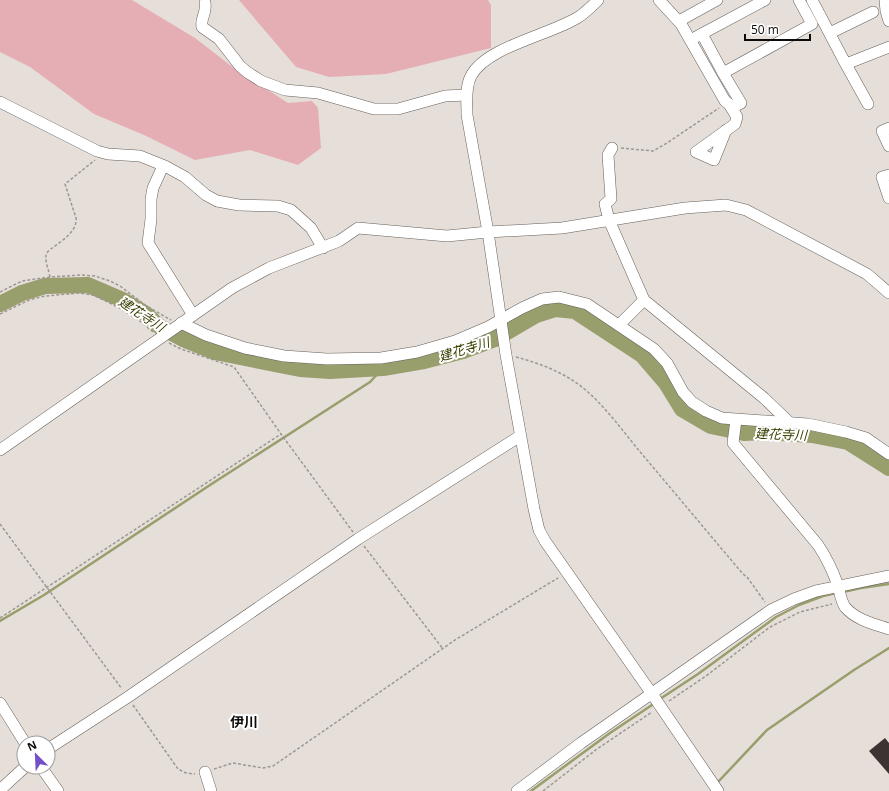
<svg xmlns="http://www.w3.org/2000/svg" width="889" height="791" viewBox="0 0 889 791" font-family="'Open Sans','Noto Sans JP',sans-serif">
<rect width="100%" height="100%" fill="#e6dfd9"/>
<!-- green -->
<g fill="#e5aeb5">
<path d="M0,0H132L195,38L230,65L288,103L312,101L318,108L321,148L298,165L250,150L195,160L144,135L94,114L30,67L0,52Z"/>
<path d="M239,0H488L491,5V48L386,74L329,77L296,67Z"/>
</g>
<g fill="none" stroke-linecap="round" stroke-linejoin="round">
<!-- stream -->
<g stroke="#989e6c" stroke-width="2.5">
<path d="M843,592L861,588L889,584"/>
<path d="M0,621L44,595L210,485L370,382L383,368"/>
<path d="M660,699L698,674L776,617L799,605L823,596L836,593"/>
<path d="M718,782L767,730L854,670L889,648"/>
<path d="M531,791L610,733L655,703"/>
</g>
<!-- river -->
<path stroke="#989e6c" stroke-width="16" d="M0,304L22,293L45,286L88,285L123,300L146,314L160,327L183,339L215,352L300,369L330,371L383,368L424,361L463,351L495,339L536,315L555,309L575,311L642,355L666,383L682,409L711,426L744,433L765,432L812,435L848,442L889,468"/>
</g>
<!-- building -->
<path fill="#3c3432" d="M885,738L889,743V774L869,751Z"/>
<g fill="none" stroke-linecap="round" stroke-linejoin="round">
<defs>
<g id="minor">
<path d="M598,0C592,6 584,14 577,18C549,35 486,47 471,76C465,87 467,103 467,115L488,232L506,355L534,509L539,530L545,541L652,694L718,791"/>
<path d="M659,0L681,24L725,101L729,104L737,117L735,124L696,152L714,160L726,130"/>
<path d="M812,0L843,59L868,104"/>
<path d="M885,0L886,11L889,21"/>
<path d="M205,3C207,14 200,18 202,27L219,39L240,66L247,72L261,81L285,90L318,93L374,109H398L445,96L466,95"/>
<path d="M679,21L717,0"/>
<path d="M830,33L873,12"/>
<path d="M702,34L723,73L812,24L799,0"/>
<path d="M696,37L765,0"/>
<path d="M846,64L889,47"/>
<path d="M723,73L741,103L732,108"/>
<path d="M0,102L97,151L108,154L140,156L165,166L185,177L206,195L217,201L239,205L278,206L291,210L311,228L323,248"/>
<path d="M889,128L882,131L889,146"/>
<path d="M612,148L608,155L611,199L605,204L609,220L644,300L764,398L790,423"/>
<path d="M163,166L153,188L151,199V219L148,243L193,315"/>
<path d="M889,175L882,177L889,198"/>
<path d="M181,323L206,335L245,348L284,356L327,359L381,358L417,352L455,341L488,327L522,308L542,299L559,297L587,304L654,349L667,363L683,392L692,402L706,411L722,418L808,424L846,432L866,438L889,454"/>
<path d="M619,325L644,300"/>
<path d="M736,420L733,443L818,545C826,557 832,569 837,583C840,591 840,599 845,607C856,620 874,624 889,629"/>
<path d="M0,450L232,288L269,268L339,241L358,228L447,236L488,232L562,228L685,208L726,205L746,210L867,274L889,293"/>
<path d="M0,703L25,743"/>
<path d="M48,749L128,697L358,539L520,436"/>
<path d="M41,767L58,791"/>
<path d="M205,772L211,791"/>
<path d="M0,790L25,767"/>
<path d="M517,791L581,743L771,610L794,599L816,591L889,576"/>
</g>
</defs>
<!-- minor casing -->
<use href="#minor" stroke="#655f5a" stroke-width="12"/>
<!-- path -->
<g stroke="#9c9793" stroke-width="1.5" stroke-dasharray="3 2" stroke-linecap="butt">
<path d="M621,148L653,151L667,143L719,108"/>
<path d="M50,277C49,271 45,262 46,255C46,248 78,237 76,218L65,184L95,160"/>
<path d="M0,292L22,281L50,277L81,275L95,276L110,281L120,286L145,305L171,320"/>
<path d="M0,314L29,300L45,296L80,293L93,295L118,307L140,321L153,332"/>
<path d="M169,343L181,349L234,367L281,434L353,532"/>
<path d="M516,357C535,362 555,369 572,380C598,396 621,429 641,453C675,493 709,534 743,574L747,577L765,602"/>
<path d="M0,524L122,689"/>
<path d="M364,546L443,649"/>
<path d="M0,618L281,434"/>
<path d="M669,701L706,676L770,627L800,612L832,604"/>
<path d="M133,705L178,769L186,773L195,774"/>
<path d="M214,769L233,763L263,768L273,766L455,640L558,578"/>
<path d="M543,791L597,749L652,712"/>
</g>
<!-- minor -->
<use href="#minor" stroke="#fff" stroke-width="11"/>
</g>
<g text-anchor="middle" stroke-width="4" stroke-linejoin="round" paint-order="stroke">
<!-- water labels -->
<g font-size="13" font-style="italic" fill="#3b3f00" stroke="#fff">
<text transform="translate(142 314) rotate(33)" y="5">建花寺川</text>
<text transform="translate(464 349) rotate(-17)" y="5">建花寺川</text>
<text transform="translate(781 434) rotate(2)" y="5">建花寺川</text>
</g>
<!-- quarter labels -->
<g font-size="14" font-weight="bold" fill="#0d0b09" stroke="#fff">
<text x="244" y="727">伊川</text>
</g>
</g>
<!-- north arrow -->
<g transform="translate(36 755) rotate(336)"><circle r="19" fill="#ffffff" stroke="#9e9d9d"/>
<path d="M0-3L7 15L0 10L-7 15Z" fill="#7350ca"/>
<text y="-6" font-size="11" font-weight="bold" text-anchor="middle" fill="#0d0b09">N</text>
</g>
<!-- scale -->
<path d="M745 34v6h65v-6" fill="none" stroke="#0d0b09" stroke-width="2"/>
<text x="751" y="34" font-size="12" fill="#0d0b09" stroke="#ffffff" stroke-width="3" paint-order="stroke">50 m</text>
</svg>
